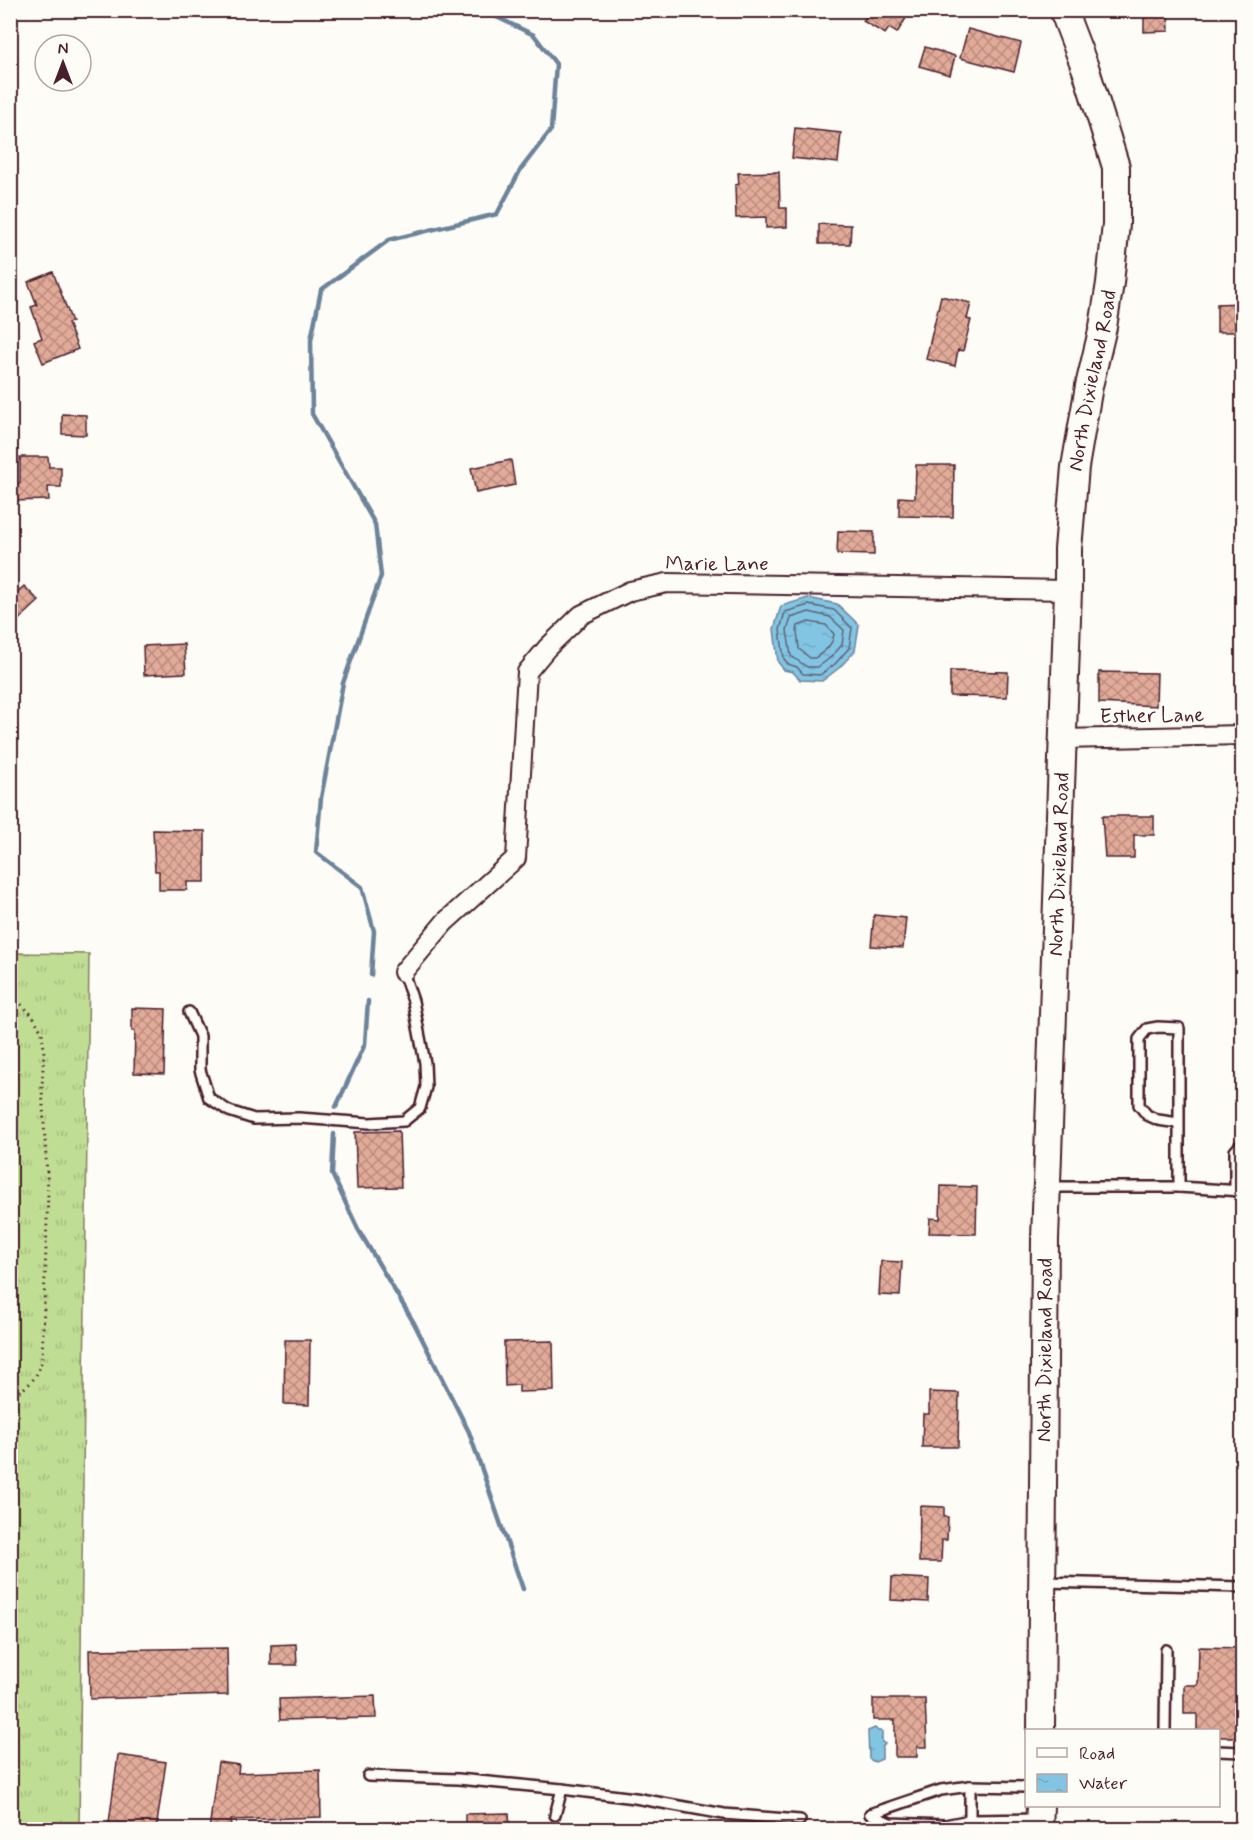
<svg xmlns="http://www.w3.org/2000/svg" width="1253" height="1840" viewBox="0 0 1253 1840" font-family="Mynerve,sans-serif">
<defs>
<pattern id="grass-tufts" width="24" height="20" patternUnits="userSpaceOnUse" patternTransform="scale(1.5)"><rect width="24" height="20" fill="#c0dd94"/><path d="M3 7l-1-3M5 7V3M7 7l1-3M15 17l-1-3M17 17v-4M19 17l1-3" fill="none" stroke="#a6bd80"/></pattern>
<pattern id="water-ripples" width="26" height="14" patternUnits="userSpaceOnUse" patternTransform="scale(1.5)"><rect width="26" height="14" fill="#82c5e3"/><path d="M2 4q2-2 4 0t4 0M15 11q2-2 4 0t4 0" fill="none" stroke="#72a9c3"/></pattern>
<pattern id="building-cross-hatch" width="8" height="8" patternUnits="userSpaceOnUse" patternTransform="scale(1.5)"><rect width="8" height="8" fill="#e2ab99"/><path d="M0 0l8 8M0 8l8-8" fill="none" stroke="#b98b7d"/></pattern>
</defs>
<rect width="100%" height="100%" fill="#fdfcf7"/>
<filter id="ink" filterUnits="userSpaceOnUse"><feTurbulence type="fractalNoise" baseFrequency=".0167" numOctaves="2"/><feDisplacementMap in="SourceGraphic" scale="12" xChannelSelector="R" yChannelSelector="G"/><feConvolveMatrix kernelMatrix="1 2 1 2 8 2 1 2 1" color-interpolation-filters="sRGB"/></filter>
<g filter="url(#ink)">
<!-- grass -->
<path fill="url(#grass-tufts)" stroke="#857e60" stroke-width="1.5" d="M11,953L89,954L79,1829H11Z"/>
<!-- water -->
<g fill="url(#water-ripples)" stroke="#6c8399" stroke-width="1.5">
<path d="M808,598L837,604L859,625L855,651L839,668L822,681L800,680L793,672L784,670L778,662L774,629L781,606Z"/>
<path d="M875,1728L878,1731H882V1742L885,1744L882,1748V1759L875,1762L869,1759L868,1731Z"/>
</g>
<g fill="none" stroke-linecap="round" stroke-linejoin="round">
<!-- shore -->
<g stroke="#606175" stroke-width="1.5">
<path d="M809,605L834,610L852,628L849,648L835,664L820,675L803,674L797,667L788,664L784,659L780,630L785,612Z"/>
<path d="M809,612L830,617L844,630L842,645L830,658L818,667H807L791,656L787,630L791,618Z"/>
<path d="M809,622L826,625L834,634C833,645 824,652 815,658H810L799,649L797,631L798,626Z"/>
</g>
<!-- stream -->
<g stroke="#6c8399" stroke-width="4.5">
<path d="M371,975L374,931L362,887L316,852L321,798L343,683L381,576L375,524L312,414L311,340L321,290L389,240L497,214L521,169L551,130L556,64L534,35L482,10"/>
<path d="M336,1107L365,1044L368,1001"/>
<path d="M334,1134L332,1174L358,1229L414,1323L469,1432L523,1589"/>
</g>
</g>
<!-- building -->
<g fill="url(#building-cross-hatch)" stroke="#4a1f2b" stroke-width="1.5">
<path d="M870,10H911L897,33L889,28L885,34L863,21Z"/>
<path d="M1144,10H1168L1169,31L1144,32Z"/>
<path d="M968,29L1021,43L1014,72L960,58Z"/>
<path d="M925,47L955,56L950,75L919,66Z"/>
<path d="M795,128L841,133L838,163L792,158Z"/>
<path d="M779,172L780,208H787V227L766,228V217L736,218L735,185L739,184L738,173Z"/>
<path d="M819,224L851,225L850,244H819Z"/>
<path d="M53,272L72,322L68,323L78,349L43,363L34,341L42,338L31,307L37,305L28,282Z"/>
<path d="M941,296L971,303L967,319L971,320L963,351L958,350L955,366L926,359Z"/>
<path d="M1242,303V332H1217V304Z"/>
<path d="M62,414L86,415V435L62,434Z"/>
<path d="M20,457H48L49,467H61V487H48L49,500L10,501V483H20Z"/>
<path d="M511,460L515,485L476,493L471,468Z"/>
<path d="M916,465H954L953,517L899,516V497L915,498Z"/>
<path d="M838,531L874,532V555L837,554Z"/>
<path d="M24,586L39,601L10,628V599Z"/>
<path d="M184,644L186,673L144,675L143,646Z"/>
<path d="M950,671L1008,672L1007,697L950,696Z"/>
<path d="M1099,672L1157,673L1156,706L1099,703Z"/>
<path d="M1102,816H1154V835H1134V858H1105Z"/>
<path d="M153,830L205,831V882H187V890H159V871H155Z"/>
<path d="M874,915L906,918L903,948L871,946Z"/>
<path d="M132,1008L166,1009L164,1074L134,1073L135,1031H132Z"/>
<path d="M399,1131L401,1187L357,1188L355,1132Z"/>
<path d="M941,1186L977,1187L976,1234L929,1233L930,1218L940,1219Z"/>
<path d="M881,1261L902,1262L900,1296L879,1295Z"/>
<path d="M285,1340H310L309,1405L284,1404Z"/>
<path d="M553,1341L554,1391L519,1392V1385L505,1386L504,1342Z"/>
<path d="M929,1392L959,1393L958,1447H922L923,1414H929Z"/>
<path d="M920,1506L944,1507V1517H948L947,1540H942L941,1562H919Z"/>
<path d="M892,1577L929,1579L928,1602L891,1600Z"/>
<path d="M296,1644L297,1665H271V1645Z"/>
<path d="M1199,1647L1242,1648V1737H1218V1731H1197V1714H1184V1685H1198Z"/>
<path d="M227,1648L228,1695L90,1699L89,1650Z"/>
<path d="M375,1696L376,1718L280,1720L279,1699Z"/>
<path d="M873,1699H925L927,1747H917V1757H895V1720H873Z"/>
<path d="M118,1755L166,1762L156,1830H108Z"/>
<path d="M218,1762L239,1765L238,1773L320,1770L321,1817L231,1820L230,1830H209Z"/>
<path d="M509,1813L510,1830H465V1814Z"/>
</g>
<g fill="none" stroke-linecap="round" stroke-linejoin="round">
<defs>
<g id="lane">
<path d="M189,1012L200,1036V1070L209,1098L229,1111L254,1119L299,1118L369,1123L404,1121L420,1108L426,1087L425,1063L413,1001L403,972"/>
<path d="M1178,1123L1158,1120L1147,1115L1139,1105V1039L1147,1029L1158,1027L1179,1028V1187"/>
<path d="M1049,1187H1179L1242,1191"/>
<path d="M1235,1191V1151L1242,1143"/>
<path d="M1044,1582L1242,1587"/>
<path d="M1165,1730L1166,1650"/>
<path d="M1218,1751L1242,1752"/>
<path d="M368,1776L458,1779L562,1789L635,1798L724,1814L800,1820"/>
<path d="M970,1786V1820"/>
<path d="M870,1814L890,1823L945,1825L970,1820L1037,1819"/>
<path d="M870,1814L941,1790L970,1786L1026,1787"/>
<path d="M555,1815L562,1789"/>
</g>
<g id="street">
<path d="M1062,739L1242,735"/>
<path d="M403,972L445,922L516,858L527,672L547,648L581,615L630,591L667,583L1068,590"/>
</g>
<g id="secondary">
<path id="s1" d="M1041,1730L1045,1239L1068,590V549L1075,467L1089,386L1103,327L1110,283L1116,224V167L1086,70L1063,10"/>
<path d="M1039,1830L1040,1806"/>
</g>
</defs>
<!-- lane casing -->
<use href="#lane" stroke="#4a1f2b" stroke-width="14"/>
<!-- street casing -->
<use href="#street" stroke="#4a1f2b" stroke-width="22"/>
<!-- secondary casing -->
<use href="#secondary" stroke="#4a1f2b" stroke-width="30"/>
<!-- path -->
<path stroke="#4a1f2b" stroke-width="3" stroke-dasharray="1.5 4.5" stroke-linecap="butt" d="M10,1000L21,1004L33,1016L42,1033L44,1048L42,1088L48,1192L42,1359C38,1378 28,1388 10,1396"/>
<!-- lane -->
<use href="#lane" stroke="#fdfcf7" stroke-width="9"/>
<!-- street -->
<use href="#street" stroke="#fdfcf7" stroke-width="18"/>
<!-- secondary -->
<use href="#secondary" stroke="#fdfcf7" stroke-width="26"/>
</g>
</g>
<g text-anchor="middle" stroke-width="5" stroke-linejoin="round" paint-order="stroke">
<!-- street labels -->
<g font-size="21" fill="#4a1f2b" stroke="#fdfcf7">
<text dy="7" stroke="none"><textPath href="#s1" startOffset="1352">North Dixieland Road</textPath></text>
<text x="717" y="570">Marie Lane</text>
<text transform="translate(1152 715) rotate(-1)" y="7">Esther Lane</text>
<text dy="7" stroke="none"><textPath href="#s1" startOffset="866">North Dixieland Road</textPath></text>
<text dy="7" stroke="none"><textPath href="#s1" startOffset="380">North Dixieland Road</textPath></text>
</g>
</g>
<!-- margin -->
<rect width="1253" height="1840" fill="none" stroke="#fdfcf7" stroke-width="36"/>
<rect x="18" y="18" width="1217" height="1804" fill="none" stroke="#4a1f2b" stroke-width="2" filter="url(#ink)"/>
<!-- legend -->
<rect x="1025" y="1729" width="195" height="78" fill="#fdfcf7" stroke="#b5a4a5" stroke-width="1.5"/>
<rect x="1037" y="1748" width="30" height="9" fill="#fdfcf7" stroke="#b5a4a5" stroke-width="1.5"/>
<text x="1079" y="1759" font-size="18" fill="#4a1f2b">Road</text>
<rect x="1037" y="1774" width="30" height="18" fill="url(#water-ripples)" stroke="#b5a4a5" stroke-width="1.5"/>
<text x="1079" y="1789" font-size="18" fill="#4a1f2b">Water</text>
<!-- north arrow -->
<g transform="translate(63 63)"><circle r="28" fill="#fdfcf7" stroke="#b5a4a5" stroke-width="1.5"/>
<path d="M0-4.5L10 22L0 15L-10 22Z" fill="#4a1f2b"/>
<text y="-9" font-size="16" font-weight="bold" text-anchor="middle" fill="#4a1f2b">N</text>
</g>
</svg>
